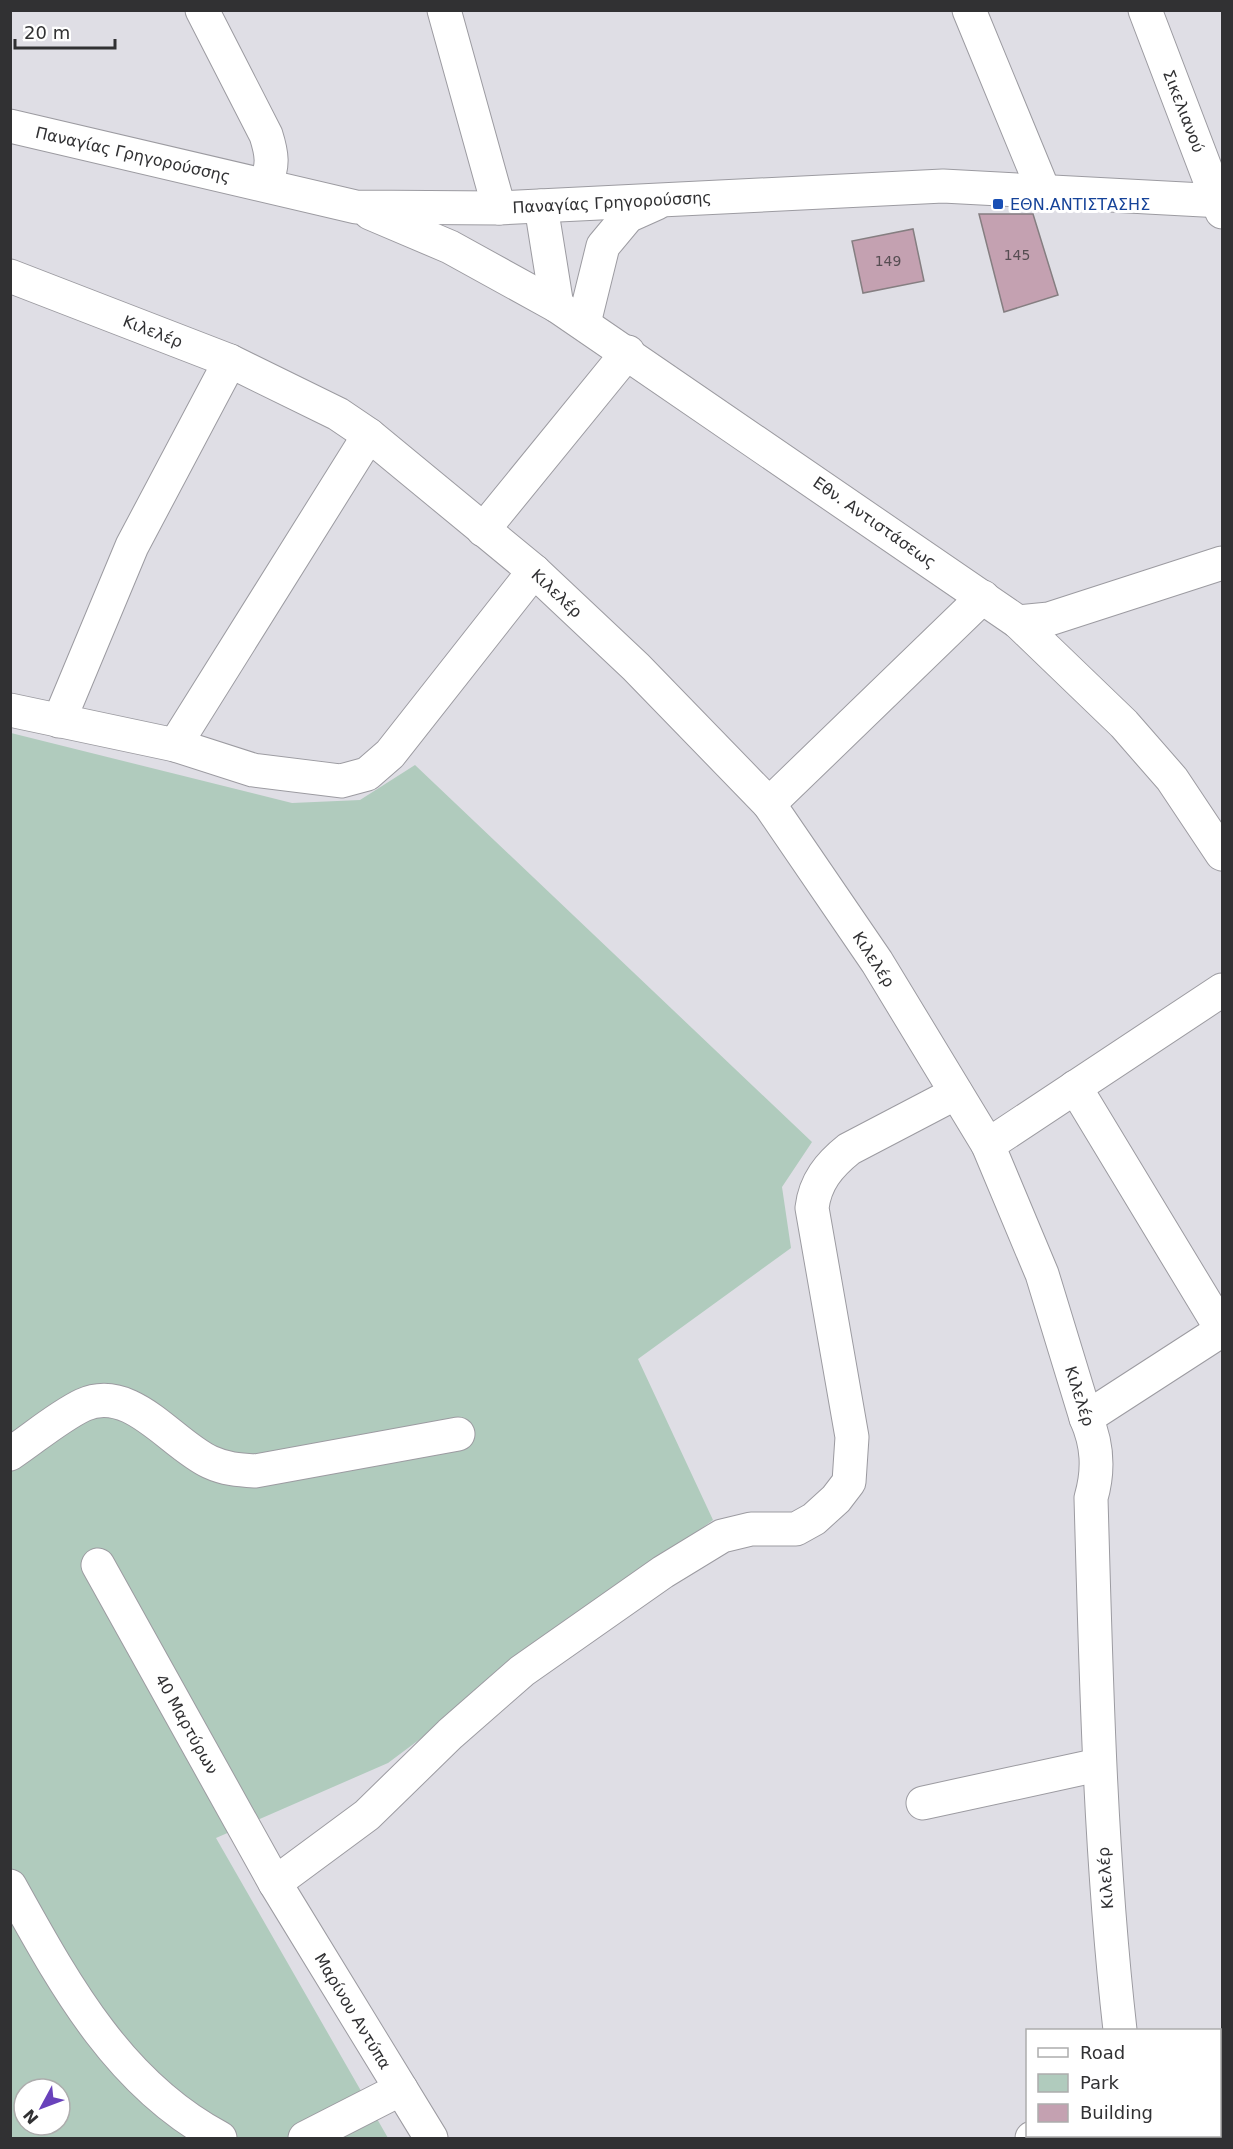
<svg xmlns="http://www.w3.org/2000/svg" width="1233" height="2149" viewBox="0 0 1233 2149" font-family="'DejaVu Sans',sans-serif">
<rect width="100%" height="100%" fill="#dfdee5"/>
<!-- green -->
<path fill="#b0cbbd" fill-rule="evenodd" d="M11,733L292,803L360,800L415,765L812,1142L782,1187L791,1248L638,1359L713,1520L388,1763L216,1838L388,2138H11ZM24,2089H60V2125H24Z"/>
<!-- building -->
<g fill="#c4a1b1" stroke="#857e81" stroke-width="1.5">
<path d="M979,214H1033L1058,295L1004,312Z"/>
<path d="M913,229L924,281L863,293L852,241Z"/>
</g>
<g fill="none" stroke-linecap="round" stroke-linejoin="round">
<defs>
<g id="street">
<path d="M202,10L266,135C272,154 274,166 265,184"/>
<path d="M444,10L499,208"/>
<path d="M969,10L1044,192"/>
<path d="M1145,10L1222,212"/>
<path d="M10,276L230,361L338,414L369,435L534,571L636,667L769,804L877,962L988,1145L1042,1274L1086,1418C1098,1445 1099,1470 1091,1498C1096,1676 1100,1853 1120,2030"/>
<path d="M483,530L628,352"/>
<path d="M1018,622L1049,619L1222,563"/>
<path d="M10,710L175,745L253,770L341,781L367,774L390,754L534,571"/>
<path d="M59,721L132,546L230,361"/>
<path d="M175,745L369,435"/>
<path d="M769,804L983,597"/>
<path d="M1075,1087L1222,1330"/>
<path d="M988,1145L1222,990"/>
<path d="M1086,1418L1222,1330"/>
<path d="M10,1454C34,1438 58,1417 83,1405C131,1383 171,1444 210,1462C225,1469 239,1470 255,1471L458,1434"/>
<path d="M98,1565L275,1883L431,2138"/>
<path d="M923,1803L1098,1765"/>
<path d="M275,1883L367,1815L450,1734L522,1671L663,1572L722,1536L751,1529H796L814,1519L836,1499L849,1482L852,1437L812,1208C815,1182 829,1165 849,1149L956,1093"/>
<path d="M10,1886C64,1983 118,2084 220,2138"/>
<path d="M1220,2087L1222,2084"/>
<path d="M305,2138L401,2089"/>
<path d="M1032,2138L1037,2136"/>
<path d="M1155,2138L1159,2136"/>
</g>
<g id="secondary">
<path d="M10,126L356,207L499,208L943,186L1222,201"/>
<path d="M541,206L557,306"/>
<path d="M370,213L450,247L557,306L1018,622L1124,724L1172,779L1222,854"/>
<path d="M584,323L603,246L628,216L657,203"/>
</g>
</defs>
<!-- street casing -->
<use href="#street" stroke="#9c9ba1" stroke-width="35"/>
<!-- secondary casing -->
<use href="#secondary" stroke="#9c9ba1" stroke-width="35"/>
<!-- street -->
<use href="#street" stroke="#fff" stroke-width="33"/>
<!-- secondary -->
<use href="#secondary" stroke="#fff" stroke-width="33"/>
</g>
<!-- markers -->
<rect fill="#1a4fb4" stroke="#fff" stroke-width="2" x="992" y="198" width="12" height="12" rx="3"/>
<g text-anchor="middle" stroke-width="6" stroke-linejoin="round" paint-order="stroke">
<!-- number labels -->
<g font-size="14" fill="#564d52">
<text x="1017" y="260">145</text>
<text x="888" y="266">149</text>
</g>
<!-- street labels -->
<g font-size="16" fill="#313133" stroke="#fff">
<text transform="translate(1184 111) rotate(69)" y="6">Σικελιανού</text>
<text transform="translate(133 154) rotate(13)" y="6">Παναγίας Γρηγορούσσης</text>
<text transform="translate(612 202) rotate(-3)" y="6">Παναγίας Γρηγορούσσης</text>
<text transform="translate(153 331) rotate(21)" y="6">Κιλελέρ</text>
<text transform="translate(875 522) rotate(35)" y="6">Εθν. Αντιστάσεως</text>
<text transform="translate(557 593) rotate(43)" y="6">Κιλελέρ</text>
<text transform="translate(874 959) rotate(57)" y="6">Κιλελέρ</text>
<text transform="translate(1080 1396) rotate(72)" y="6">Κιλελέρ</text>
<text transform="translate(187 1724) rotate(61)" y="6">40 Μαρτύρων</text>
<text transform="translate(1105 1878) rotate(-94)" y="6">Κιλελέρ</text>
<text transform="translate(353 2011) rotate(59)" y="6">Μαρίνου Αντύπα</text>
</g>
<!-- transit labels -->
<g font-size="16" fill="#164399" stroke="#fff" text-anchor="start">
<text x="1010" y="210">ΕΘΝ.ΑΝΤΙΣΤΑΣΗΣ</text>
</g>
</g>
<!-- border -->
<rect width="1233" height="2149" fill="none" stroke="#313133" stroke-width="24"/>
<!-- legend -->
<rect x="1026" y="2029" width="195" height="108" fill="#ffffff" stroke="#adadad" stroke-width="1.5"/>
<rect x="1038" y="2048" width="30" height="9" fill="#ffffff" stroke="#adadad" stroke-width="1.5"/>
<text x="1080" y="2059" font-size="18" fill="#313133">Road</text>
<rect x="1038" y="2074" width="30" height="18" fill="#b0cbbd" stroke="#adadad" stroke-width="1.5"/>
<text x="1080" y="2089" font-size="18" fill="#313133">Park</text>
<rect x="1038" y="2104" width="30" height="18" fill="#c4a1b1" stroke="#adadad" stroke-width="1.5"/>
<text x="1080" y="2119" font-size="18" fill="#313133">Building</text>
<!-- north arrow -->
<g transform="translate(42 2107) rotate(229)"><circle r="28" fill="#ffffff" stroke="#adadad" stroke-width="1.5"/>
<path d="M0-4.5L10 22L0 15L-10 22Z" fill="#6942bb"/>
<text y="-9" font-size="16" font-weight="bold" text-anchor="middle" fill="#313133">N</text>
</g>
<!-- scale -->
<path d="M15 39v9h100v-9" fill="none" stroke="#313133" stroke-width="3"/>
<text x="24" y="39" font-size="18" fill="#313133" stroke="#ffffff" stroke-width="4.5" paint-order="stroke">20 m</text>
</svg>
